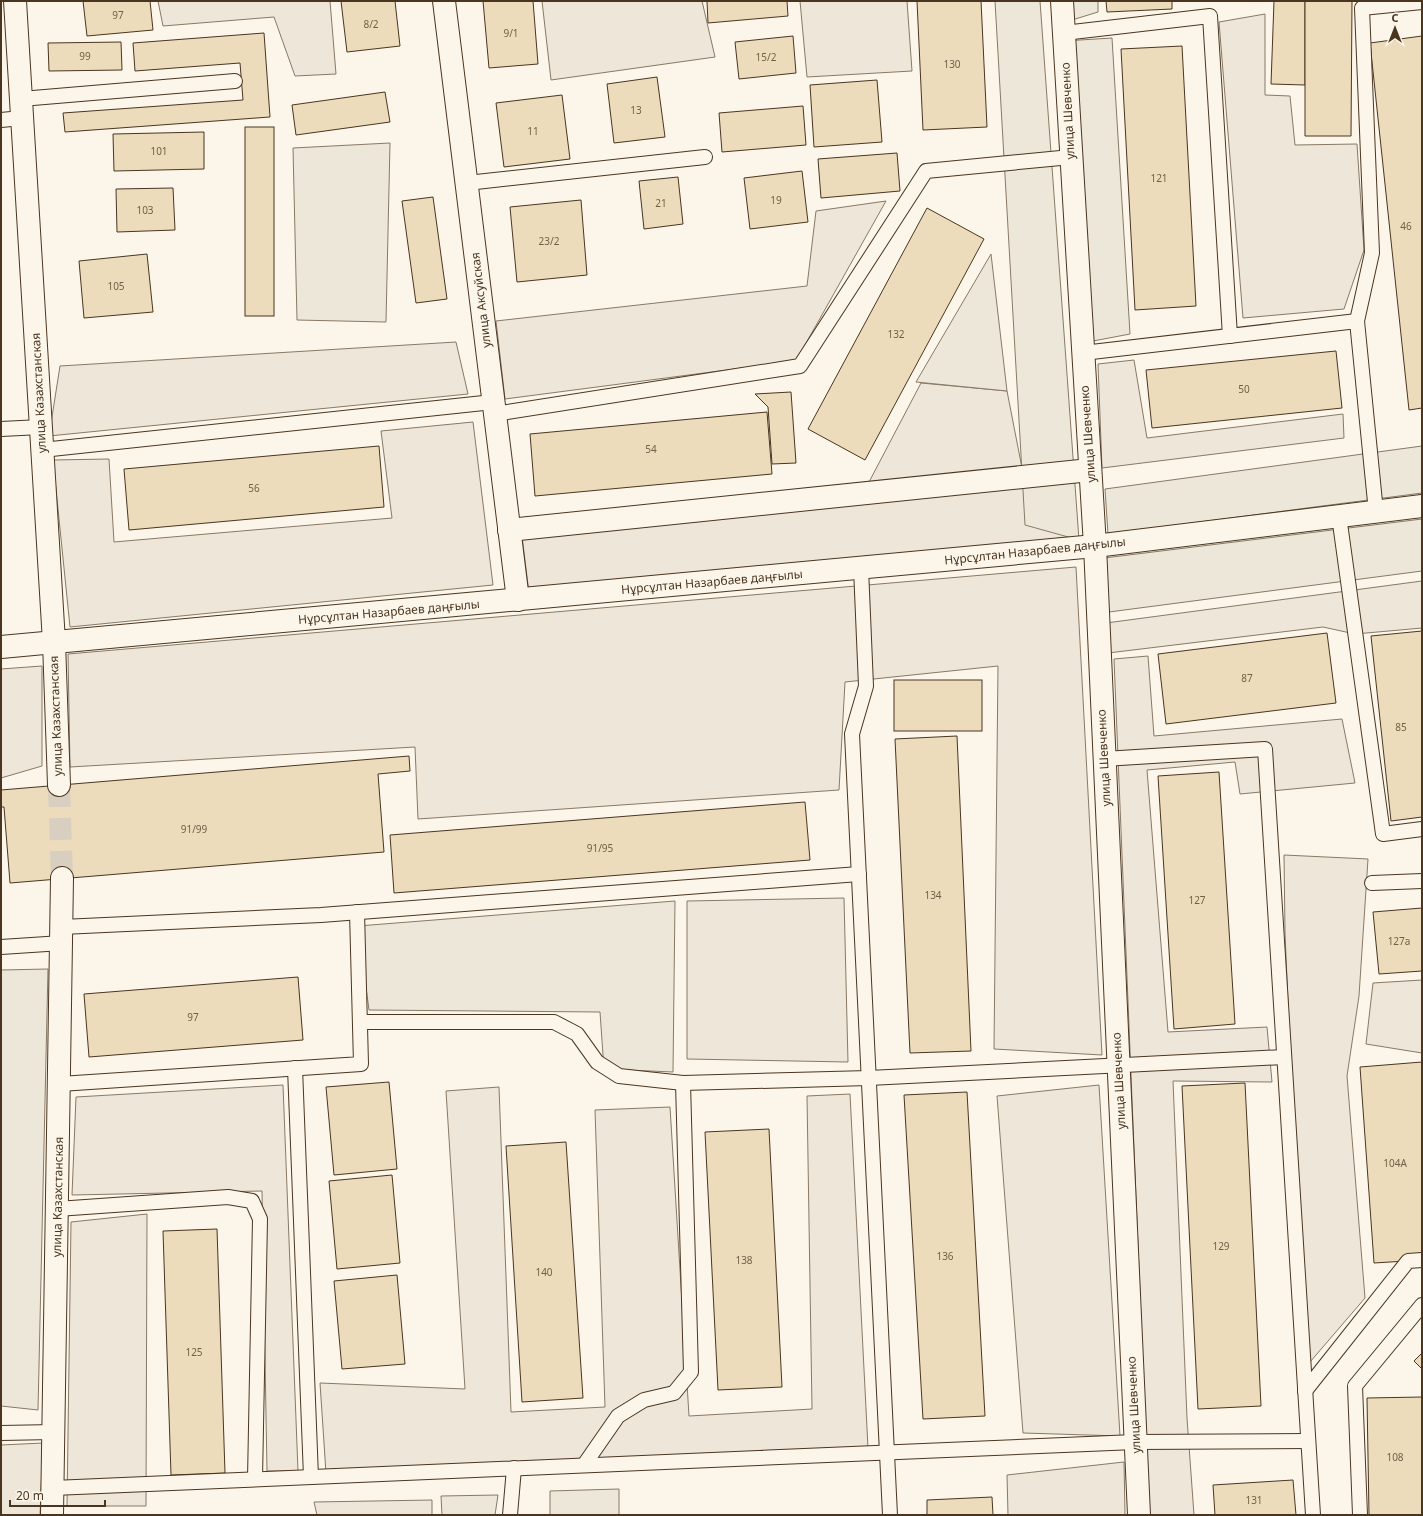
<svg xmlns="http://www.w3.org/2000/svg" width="1423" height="1516" viewBox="0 0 1423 1516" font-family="'Noto Sans',sans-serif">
<rect width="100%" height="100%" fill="#fbf6e9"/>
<!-- green -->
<g fill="#ede6d9" stroke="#887966">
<path d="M158,1H330L336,74L295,76L274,17L163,26Z"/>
<path d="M542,1H702L715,57L551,80Z"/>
<path d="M800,1H907L912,71L807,77Z"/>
<path d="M1265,14V95L1290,96L1295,145L1357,144L1364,250L1344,309L1243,318L1219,22Z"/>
<path d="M886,201L796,361L505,399L496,321L807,286L816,211Z"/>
<path d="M456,342L468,394L49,436L60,366Z"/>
<path d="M1134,360L1147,438L1343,414L1344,438L1102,468L1098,364Z"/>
<path d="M921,383L1007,391L1022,468L869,482Z"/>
<path d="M473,422L493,585L70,627L53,460L109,459L114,542L392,518L381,431Z"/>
<path d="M1068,483L1070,537L529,593L522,536Z"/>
<path d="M1076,567L1102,1055L994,1049L998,666L845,682L839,790L418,819L415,747L70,767L68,654Z"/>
<path d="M1422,581V628L1355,634L1323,627L1108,653L1106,623Z"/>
<path d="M1148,656L1154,736L1342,719L1355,783L1240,794L1235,762L1147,770L1168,1032L1267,1027L1272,1082L1173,1081L1187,1418L1194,1515H1149L1114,659Z"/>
<path d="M42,666V766L1,778V669Z"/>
<path d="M1284,855L1368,859L1359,996L1347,1076L1365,1298L1304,1369L1285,933Z"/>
<path d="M844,898L848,1062L687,1059V901Z"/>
<path d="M1422,980V1053L1366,1044L1373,983Z"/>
<path d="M283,1085L298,1471H267L262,1191L72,1195L76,1097Z"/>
<path d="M1099,1085L1120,1436L1023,1433L997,1096Z"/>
<path d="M499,1087L511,1412L605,1407L595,1110L670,1107L689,1416L812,1409L807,1096L850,1094L868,1448L326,1473L320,1383L465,1389L446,1091Z"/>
<path d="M147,1214L146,1506H67L71,1222Z"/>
<path d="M43,1443L40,1515H1V1445Z"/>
<path d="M1124,1462L1125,1515H1008L1007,1475Z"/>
<path d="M432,1500V1515H317L314,1502Z"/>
</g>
<!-- parking -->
<g fill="#ede7d9" stroke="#887966">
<path d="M995,1H1040L1079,540L1025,525Z"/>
<path d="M1071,1H1098V12L1072,20Z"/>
<path d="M1112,38L1130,334L1093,341L1064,41Z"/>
<path d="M390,143L386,322L297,320L293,148Z"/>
<path d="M991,254L1007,391L916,382Z"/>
<path d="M1422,446V493L1108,534L1105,489Z"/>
<path d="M1422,519V571L1109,612L1104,558Z"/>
<path d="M675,901L673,1072L604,1069L600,1012L369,1010L358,926Z"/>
<path d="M48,969L38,1410L1,1406V970Z"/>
<path d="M619,1489V1515H550V1491Z"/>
<path d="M498,1495L495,1515H442L441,1496Z"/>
</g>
<!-- building -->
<g fill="#ecdcbc" stroke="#4a3520">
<path d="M83,1H150L153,30L87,36Z"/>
<path d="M341,1H395L400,46L347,52Z"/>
<path d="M483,1H533L538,64L489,68Z"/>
<path d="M707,1H787L788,16L708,23Z"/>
<path d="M917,1H981L987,127L923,130Z"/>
<path d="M1106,1H1172V9L1107,12Z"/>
<path d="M1274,1H1305V85L1271,84Z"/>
<path d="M1305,1H1352L1351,136H1305Z"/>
<path d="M264,33L270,117L65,132L63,113L243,100L240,63L135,71L133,43Z"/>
<path d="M793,36L796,73L739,79L735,42Z"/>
<path d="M1422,36V408L1409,410L1370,43Z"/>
<path d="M121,42L122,70L49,71L48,43Z"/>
<path d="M1182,46L1196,306L1135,310L1121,49Z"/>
<path d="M657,77L665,137L614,143L607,84Z"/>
<path d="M877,80L882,142L814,147L810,85Z"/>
<path d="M385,92L390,122L296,135L292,105Z"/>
<path d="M562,95L570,159L504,167L496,103Z"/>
<path d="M803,106L806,145L722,152L719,113Z"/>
<rect x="245" y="127" width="29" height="189"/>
<path d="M204,132V169L114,171L113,134Z"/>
<path d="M897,153L900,191L821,198L818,159Z"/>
<path d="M802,171L808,222L750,229L744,178Z"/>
<path d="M678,177L683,224L644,229L639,181Z"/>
<path d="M173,188L175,230L117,232L116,189Z"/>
<path d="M433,197L447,299L416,303L402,201Z"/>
<path d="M581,200L587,275L517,282L510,207Z"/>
<path d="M927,208L984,239L865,460L808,429Z"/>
<path d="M147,254L153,312L84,318L79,261Z"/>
<path d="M1336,351L1342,408L1152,428L1146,370Z"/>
<path d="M791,392L796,463L772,464L768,407L755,394Z"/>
<path d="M767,412L772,474L535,496L530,434Z"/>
<path d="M379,446L384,507L129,530L124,469Z"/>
<path d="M1422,631V817L1391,821L1371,636Z"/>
<path d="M1327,633L1336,703L1166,724L1158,654Z"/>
<rect x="894" y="680" width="88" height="51"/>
<path d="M957,736L971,1051L910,1053L895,739Z"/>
<path d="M409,756L410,771L378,774L384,852L10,883L4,807H1V790Z"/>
<path d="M1219,772L1235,1024L1174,1029L1158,776Z"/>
<path d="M805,802L810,860L394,893L390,835Z"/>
<path d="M1422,908V971L1379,974L1373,912Z"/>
<path d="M298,977L303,1040L89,1057L84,994Z"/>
<path d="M1422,1062V1260L1374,1263L1360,1067Z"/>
<path d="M389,1082L397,1169L334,1175L326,1087Z"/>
<path d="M1245,1083L1261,1406L1198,1409L1182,1086Z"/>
<path d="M967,1092L985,1416L923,1419L904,1095Z"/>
<path d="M769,1129L782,1387L718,1390L705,1132Z"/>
<path d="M566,1142L583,1398L522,1402L506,1146Z"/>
<path d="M392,1175L400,1263L337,1269L329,1181Z"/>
<path d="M217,1229L225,1473L171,1475L163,1231Z"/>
<path d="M397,1275L405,1364L342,1369L334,1281Z"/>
<path d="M1422,1353V1369L1414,1361Z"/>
<path d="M1422,1397V1515H1369L1367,1398Z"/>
<path d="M1293,1480L1296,1515H1215L1213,1485Z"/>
<path d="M992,1497L993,1515H927V1500Z"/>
</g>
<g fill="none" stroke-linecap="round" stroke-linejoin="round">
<!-- minor-tunnel -->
<path stroke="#d8cfc1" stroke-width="22" stroke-dasharray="22 11" stroke-linecap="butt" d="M59,785L62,878"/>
<defs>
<g id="service">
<path d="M1064,33L1210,16L1230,336"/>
<path d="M21,99L235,81"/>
<path d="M1,120L22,118"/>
<path d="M467,183L705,157"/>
<path d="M1357,321L1372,253L1362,8L1422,2"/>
<path d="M1083,353L1357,321L1376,512"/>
<path d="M495,414L800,366L926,171L1071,157"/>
<path d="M1,429L41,427"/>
<path d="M42,450L493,402"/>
<path d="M1339,516L1383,834L1422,829"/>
<path d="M861,568L866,686L852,734L890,1515"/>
<path d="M1104,759L1265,749L1313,1515"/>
<path d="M1372,883L1422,881"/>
<path d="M62,927L321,915L859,874"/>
<path d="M1,947L62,943"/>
<path d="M360,1022H554L577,1034L597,1062L619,1076L683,1083L869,1078L1284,1057"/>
<path d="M295,1068L311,1477"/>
<path d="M60,1084L361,1064L357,912"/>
<path d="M57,1209L228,1197L252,1201L260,1219L255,1479"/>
<path d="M1305,1391L1408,1261L1422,1260"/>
<path d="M1,1433L54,1432"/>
<path d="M584,1465L618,1416L644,1400L674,1393L691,1372L683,1083"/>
<path d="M53,1488L1135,1442L1308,1441"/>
<path d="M510,1515L514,1468"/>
<path d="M1360,1515L1355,1386L1422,1305"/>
</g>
<g id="minor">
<path d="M15,1L54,642L59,785"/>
<path d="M444,1L518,600"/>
<path d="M509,530L1090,470"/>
<path d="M52,1515L62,878"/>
</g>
<path id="tertiary" d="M1062,1L1095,546L1139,1515"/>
<path id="secondary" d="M1,647L1095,546L1422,506"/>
</defs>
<!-- service casing -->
<use href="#service" stroke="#4a3520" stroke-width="16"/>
<!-- minor casing -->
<use href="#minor" stroke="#4a3520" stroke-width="24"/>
<!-- tertiary casing -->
<use href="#tertiary" stroke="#4a3520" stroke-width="24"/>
<!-- secondary casing -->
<use href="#secondary" stroke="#4a3520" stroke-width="24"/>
<!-- service -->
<use href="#service" stroke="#fbf6e9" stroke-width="14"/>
<!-- minor -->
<use href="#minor" stroke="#fbf6e9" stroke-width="22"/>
<!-- tertiary -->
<use href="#tertiary" stroke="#fbf6e9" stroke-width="22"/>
<!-- secondary -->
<use href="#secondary" stroke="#fbf6e9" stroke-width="22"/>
</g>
<g text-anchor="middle" stroke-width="3" stroke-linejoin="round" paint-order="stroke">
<!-- number labels -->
<g font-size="10" fill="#725f47">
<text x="118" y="19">97</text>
<text x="371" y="28">8/2</text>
<text x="511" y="37">9/1</text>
<text x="85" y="60">99</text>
<text x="766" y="61">15/2</text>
<text x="952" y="68">130</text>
<text x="636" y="114">13</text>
<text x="533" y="135">11</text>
<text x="159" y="155">101</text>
<text x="1159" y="182">121</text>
<text x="776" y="204">19</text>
<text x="661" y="207">21</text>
<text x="145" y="214">103</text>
<text x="1406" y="230">46</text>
<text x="549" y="245">23/2</text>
<text x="116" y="290">105</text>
<text x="896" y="338">132</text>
<text x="1244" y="393">50</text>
<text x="651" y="453">54</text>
<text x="254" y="492">56</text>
<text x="1247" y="682">87</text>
<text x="1401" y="731">85</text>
<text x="194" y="833">91/99</text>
<text x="600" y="852">91/95</text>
<text x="933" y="899">134</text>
<text x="1197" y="904">127</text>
<text x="1399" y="945">127а</text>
<text x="193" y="1021">97</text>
<text x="1395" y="1167">104А</text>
<text x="1221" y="1250">129</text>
<text x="945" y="1260">136</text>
<text x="744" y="1264">138</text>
<text x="544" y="1276">140</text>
<text x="194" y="1356">125</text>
<text x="1395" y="1461">108</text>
<text x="1254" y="1504">131</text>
</g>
<!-- street labels -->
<g font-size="12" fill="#4a3520" stroke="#fbf6e9">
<text transform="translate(1068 111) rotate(-93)" y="4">улица Шевченко</text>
<text transform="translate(481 300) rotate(-97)" y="4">улица Аксуйская</text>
<text transform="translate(39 393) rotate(-93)" y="4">улица Казахстанская</text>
<text transform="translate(1088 434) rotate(-94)" y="4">улица Шевченко</text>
<text transform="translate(1035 551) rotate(-6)" y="4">Нұрсұлтан Назарбаев даңғылы</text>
<text transform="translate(712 582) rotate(-5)" y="4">Нұрсұлтан Назарбаев даңғылы</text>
<text transform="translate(389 612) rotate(-5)" y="4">Нұрсұлтан Назарбаев даңғылы</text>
<text transform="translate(56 716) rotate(-92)" y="4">улица Казахстанская</text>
<text transform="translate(1104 758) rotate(-93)" y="4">улица Шевченко</text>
<text transform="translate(1119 1081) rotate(-93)" y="4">улица Шевченко</text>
<text transform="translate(58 1197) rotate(-89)" y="4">улица Казахстанская</text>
<text transform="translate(1134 1405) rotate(-93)" y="4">улица Шевченко</text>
</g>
</g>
<!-- border -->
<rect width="1423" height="1516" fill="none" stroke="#4a3520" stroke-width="4"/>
<!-- north arrow -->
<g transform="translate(1395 28)" stroke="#fbf6e9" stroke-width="3" paint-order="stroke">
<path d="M0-3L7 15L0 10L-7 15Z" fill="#4a3520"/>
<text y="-6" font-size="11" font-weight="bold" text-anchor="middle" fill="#4a3520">С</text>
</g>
<!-- scale -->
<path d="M10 1500v6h95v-6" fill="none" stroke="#4a3520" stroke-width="2"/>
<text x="16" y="1500" font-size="12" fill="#4a3520" stroke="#fbf6e9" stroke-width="3" paint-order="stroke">20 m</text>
</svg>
